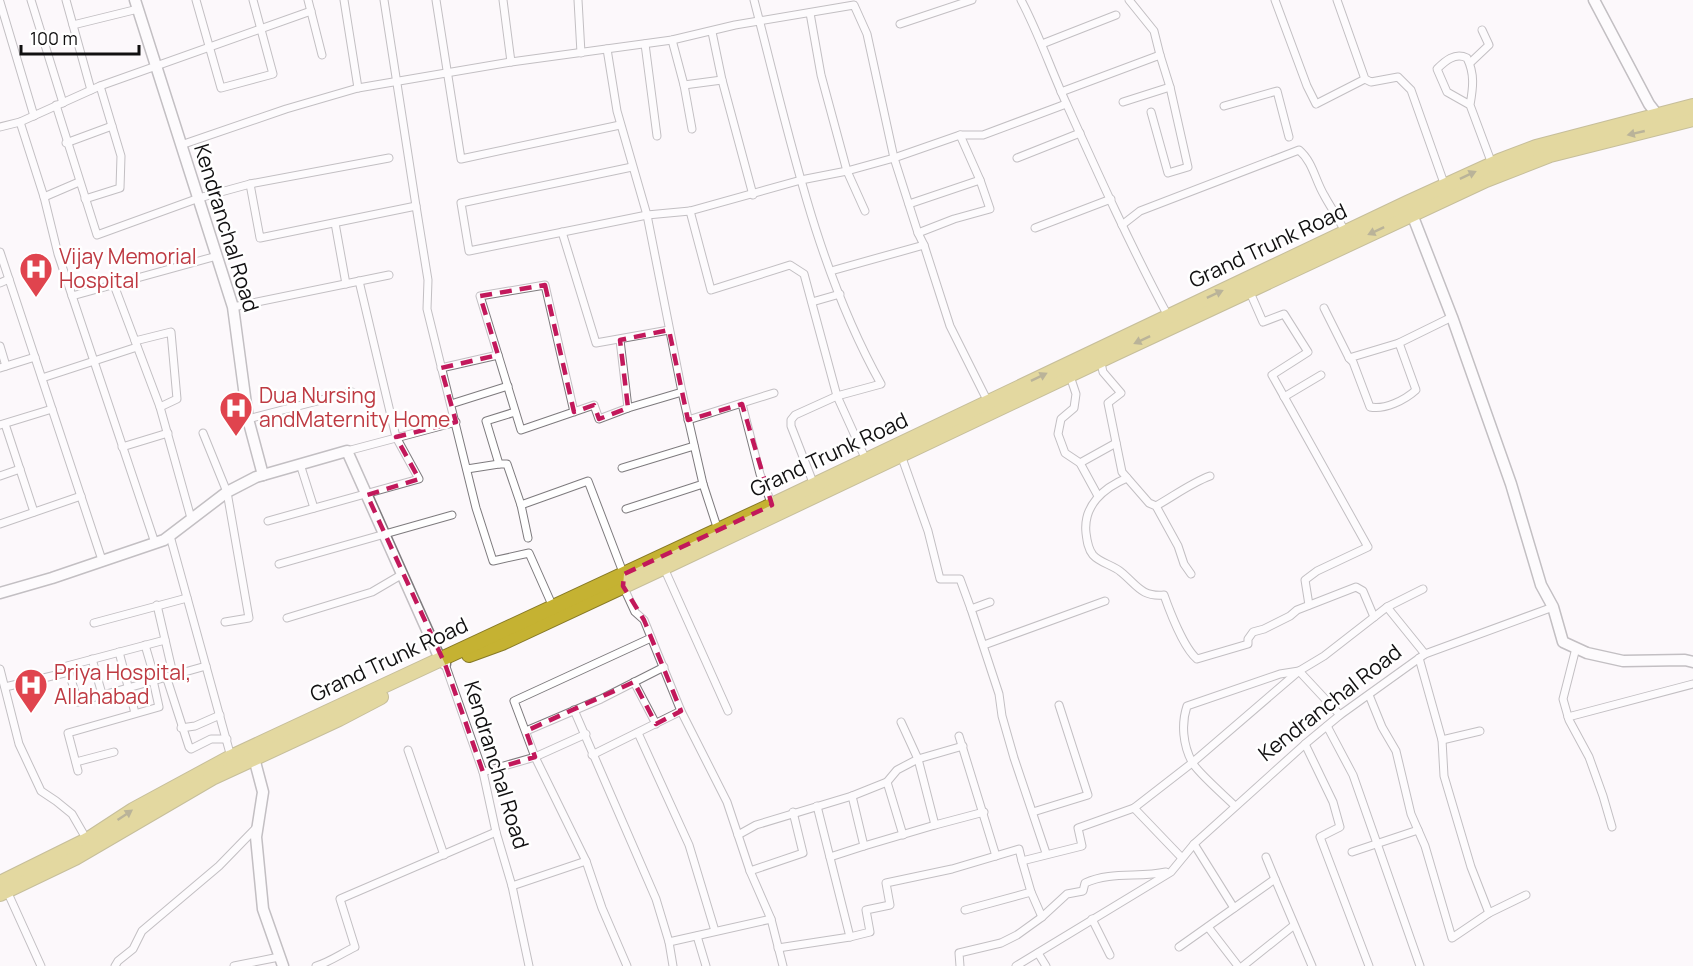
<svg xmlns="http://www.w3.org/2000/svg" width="1693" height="966" viewBox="0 0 1693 966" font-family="Manrope,sans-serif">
<rect width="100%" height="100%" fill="#fcf8fb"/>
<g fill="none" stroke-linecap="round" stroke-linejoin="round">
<defs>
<g id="street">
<path d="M31,0L63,103"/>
<path d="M66,0L91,90"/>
<path d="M196,0L221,88L273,74L253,0"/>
<path d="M308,0L322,55"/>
<path d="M344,0L358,88"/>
<path d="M384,0L416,206"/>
<path d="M436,0L461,159L620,125"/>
<path d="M503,0L511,62"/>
<path d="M578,0L581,53"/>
<path d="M754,0C788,129 815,266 881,384L837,396L795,415L791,420V426L814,485"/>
<path d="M1021,0C1039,34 1051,70 1067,105C1099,176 1131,247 1168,316"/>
<path d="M1129,0L1154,31L1160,55"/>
<path d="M1275,0L1307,86L1316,104L1365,79"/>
<path d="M1337,0L1365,79L1371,82L1398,77L1411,90L1445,186"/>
<path d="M0,2L34,116"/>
<path d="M810,13L821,75L847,171L865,211"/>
<path d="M900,24L972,0"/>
<path d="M73,25L138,9"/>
<path d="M712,32L722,80L753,195"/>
<path d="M672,40L684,85L692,129"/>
<path d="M645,44L657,136"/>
<path d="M1042,44L1116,15"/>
<path d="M607,49L617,111L647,215L682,392L703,484L626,509"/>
<path d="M1470,63L1489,45L1482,30"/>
<path d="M684,85L722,80"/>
<path d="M1061,92L1160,55L1170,87L1188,167L1168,173L1151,112"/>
<path d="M1123,102L1170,87"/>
<path d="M56,105L97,235L199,198L250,184L389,158"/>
<path d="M1470,105C1473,88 1475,74 1467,58C1455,52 1445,61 1437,69L1447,92L1470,105L1492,164"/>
<path d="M1224,106L1277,91L1289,137"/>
<path d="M20,122L44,197L58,254L155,543"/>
<path d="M0,127L20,122L100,86L311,11"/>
<path d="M66,143L112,126"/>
<path d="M181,145L286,109L358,88L511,62L672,40L735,25L854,5L867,34L894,158L918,233L924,245L950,326L988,402"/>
<path d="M1017,158L1080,133"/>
<path d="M632,167L461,203L469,251L647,215L690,211L801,180L847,171L894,158L960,135H983L1066,104"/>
<path d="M250,184L260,238L416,206L428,280L427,309L476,508L493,561L529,553L553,607"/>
<path d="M44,197L79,182"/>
<path d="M85,199L120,188L121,156L100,86"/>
<path d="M909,204L980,180"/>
<path d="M690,211L711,290L790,265L804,274L837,396L866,460"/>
<path d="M335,223L346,284"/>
<path d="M1122,225L1140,211L1299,150C1313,162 1315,180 1324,195C1331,208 1339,219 1345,232"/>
<path d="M1035,228L1111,199"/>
<path d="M562,232L596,343L669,330"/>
<path d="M918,233L954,219L990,209L980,180L960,135"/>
<path d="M0,252L102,560"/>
<path d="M831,271L924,245"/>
<path d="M0,283L9,279"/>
<path d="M114,285L160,407L191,518"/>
<path d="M1249,290L1263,322L1284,314L1308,352L1272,375L1368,547L1317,571L1305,580L1309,605"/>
<path d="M72,296L217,256"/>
<path d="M812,302L840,294"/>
<path d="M233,307L389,275"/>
<path d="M1324,308L1349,358L1353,362L1370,407C1385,410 1405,400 1416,390L1399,343L1452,317"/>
<path d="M620,340L628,408"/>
<path d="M135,341L171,332L177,399L160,407"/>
<path d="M0,346L6,366"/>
<path d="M1349,358L1399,343"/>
<path d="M1104,360L1101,363L1103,372L1121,393L1108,403L1122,472L1149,503L1156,506L1178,546L1184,564L1191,574"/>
<path d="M0,368L35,357"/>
<path d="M441,368L498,355"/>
<path d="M1069,373L1076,394L1074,408L1061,419L1058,434L1065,453L1080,463L1098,496"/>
<path d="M42,378L137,347"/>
<path d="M1284,397L1321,375"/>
<path d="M451,404L508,386"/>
<path d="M742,404L760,474L772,505"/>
<path d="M515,412L486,421L499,464H507L521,505L588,481L624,575"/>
<path d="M574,412L545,285L480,296L521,430L594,405L599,419L628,408L682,392"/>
<path d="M248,419L352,392"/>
<path d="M688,420L774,393"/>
<path d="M5,424L34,512"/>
<path d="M0,425L52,409"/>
<path d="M203,433L227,492L249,618L225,622"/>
<path d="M122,447L168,433"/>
<path d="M347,451L456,422"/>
<path d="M901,455L928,531L940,579H960L971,609"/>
<path d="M1080,463L1116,443"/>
<path d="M300,464L314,508"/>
<path d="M622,468L694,446"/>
<path d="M467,469L499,464"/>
<path d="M0,476L20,469"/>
<path d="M1127,478C1103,488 1083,506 1086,533C1087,541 1088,549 1093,555C1100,563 1113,565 1121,572C1137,585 1141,597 1164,595C1170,612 1184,648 1197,659L1248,644V639L1253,632L1264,629L1290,616L1297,610L1356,587L1363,591L1374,617"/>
<path d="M703,484L718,530"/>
<path d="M521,505L528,538"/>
<path d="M1156,506C1174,496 1191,483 1210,476"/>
<path d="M268,521L419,479L396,437L359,281"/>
<path d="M0,524L81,496"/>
<path d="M170,536L231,757"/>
<path d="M279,564L452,515"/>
<path d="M664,568L728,711"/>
<path d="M623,586L635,612L644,620L681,711L727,802L750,871L771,919L783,966"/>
<path d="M990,602L971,609L999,694L1002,716L1014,758L1046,853"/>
<path d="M157,605L173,674"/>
<path d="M1387,607L1425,654"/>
<path d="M287,618L372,592L401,575"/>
<path d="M94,623L187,598"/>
<path d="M165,640L67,666L78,702L206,666"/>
<path d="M145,645L155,679"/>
<path d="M984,645L1105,601"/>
<path d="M1576,648L1563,699L1569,720L1589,757L1603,796L1612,827"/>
<path d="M119,652L135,713"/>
<path d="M1419,658L1442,740L1444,776L1471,867L1489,913"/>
<path d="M92,659L102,694"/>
<path d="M445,664L483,772L496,832L512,886L529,966"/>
<path d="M0,669L19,744L41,791L56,801L72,814L87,840"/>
<path d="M166,676L189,747L191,749L211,739H227"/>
<path d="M634,682L656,724"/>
<path d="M5,687L69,672"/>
<path d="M1369,695L1382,727L1396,751L1411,814L1425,846L1452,938L1489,913L1526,895"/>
<path d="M574,710L656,899L669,942L673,966"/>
<path d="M1568,717L1693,684"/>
<path d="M901,722L918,759L935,825L984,812"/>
<path d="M1327,726L1353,775L1420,966"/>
<path d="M181,728L195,726L220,715"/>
<path d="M526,731L601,699L664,667"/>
<path d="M638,733L689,845L715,931"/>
<path d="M959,736L996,856"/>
<path d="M1442,740L1480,731"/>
<path d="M1305,744L1333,802L1340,827L1320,837L1369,966"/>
<path d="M408,750L444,855"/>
<path d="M592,755L681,711"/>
<path d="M76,762L114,752"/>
<path d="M78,771L68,733L159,707L153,680"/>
<path d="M483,772L535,757L586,734"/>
<path d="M887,782L903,835"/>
<path d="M1235,806C1225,796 1197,772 1192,762C1183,745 1181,724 1187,706L1280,674L1299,671L1340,715"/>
<path d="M1134,808L1181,857"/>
<path d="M1033,812L1088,795L1059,705"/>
<path d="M738,835L756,825L852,796L887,782L897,770L918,759L963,746"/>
<path d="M1194,844L1234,908"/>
<path d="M864,846L935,825"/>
<path d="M1352,852L1418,830"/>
<path d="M830,857L864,846L852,796"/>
<path d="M1266,857L1275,879"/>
<path d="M1022,861L1031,892L1042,917"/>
<path d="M750,871L803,853L793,812"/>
<path d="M512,886L586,861"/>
<path d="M7,891L41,966"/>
<path d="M965,910L1031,892"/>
<path d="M1092,919L1110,955"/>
<path d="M1208,927L1238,966"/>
<path d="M697,936L706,966"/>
<path d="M850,937L870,932L866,910L890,905L886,883L952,869L1019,849L1022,861L1082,846L1078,828L1134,808L1192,763L1299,671L1324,656L1387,607L1423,589"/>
<path d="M669,942L771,919"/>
<path d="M1179,947L1275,879L1312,966"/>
<path d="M778,948L850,937L817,806"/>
<path d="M1038,953L1046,966"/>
<path d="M115,966L118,961L133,949L142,931L219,866L257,827"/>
<path d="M234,966L279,957"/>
<path d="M316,966C330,962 342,953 355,947L340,899L496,832"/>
<path d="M627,966L602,908L586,861L535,757L514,701L651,638"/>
<path d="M960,966L959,953L1001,943L1017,935L1042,917L1067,894L1083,891L1085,883C1111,871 1139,878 1166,872"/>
<path d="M1016,966L1171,872L1194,844L1305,744L1340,715L1425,654L1553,607"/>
<path d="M1243,966L1293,926"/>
</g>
<g id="secondary">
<path d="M135,0L233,307L248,419L263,475"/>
<path d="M1594,0L1649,104L1662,121"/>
<path d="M1410,209L1452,317L1511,484L1541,585L1553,607L1563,642L1587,653L1623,661L1685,660L1693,662"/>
<path d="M0,593L52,578L164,540L227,492L256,477L347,451L440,659L445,664"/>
<path d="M254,758L263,792L256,837L263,909L283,966"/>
</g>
<g id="highway">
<path d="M469,655L502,643L669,565L1116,353L1486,180L1550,155L1693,119"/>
<path d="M0,883L87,840L133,810L231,757L772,505L1407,203L1499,161L1536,147L1693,106"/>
<path d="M0,894L75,858L212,778L339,719L381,697"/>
</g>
</defs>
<!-- street casing -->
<use href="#street" stroke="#7e7b7e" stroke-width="9"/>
<!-- secondary casing -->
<use href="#secondary" stroke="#7e7b7e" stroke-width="13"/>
<!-- highway casing -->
<use href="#highway" stroke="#867926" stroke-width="16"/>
<!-- street -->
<use href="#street" stroke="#fff" stroke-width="7"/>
<!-- secondary -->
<use href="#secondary" stroke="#fff" stroke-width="10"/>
<!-- highway -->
<use href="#highway" stroke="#c5b232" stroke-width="14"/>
</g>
<!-- one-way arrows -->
<defs><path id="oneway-solid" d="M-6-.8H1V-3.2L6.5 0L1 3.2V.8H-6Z" transform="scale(1.5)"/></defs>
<g fill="#6b6122">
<use href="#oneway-solid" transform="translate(1636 133) rotate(167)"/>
<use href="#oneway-solid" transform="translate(1468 175) rotate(-25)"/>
<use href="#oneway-solid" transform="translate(1376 231) rotate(155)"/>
<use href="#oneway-solid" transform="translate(1215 294) rotate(-25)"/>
<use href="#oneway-solid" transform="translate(1142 340) rotate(155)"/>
<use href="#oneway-solid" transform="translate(1039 377) rotate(-26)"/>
<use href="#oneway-solid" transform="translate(125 815) rotate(-34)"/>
</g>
<!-- marked area -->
<path d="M0 0H1693V966H0ZM545,285L574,412L594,405L599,419L628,408L620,340L669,330L688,420L742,404L772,505L624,574L623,586L644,620L681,711L656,724L634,682L526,731L535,757L483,772L445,664L367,495L419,479L396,437L456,422L441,368L498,355L480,296Z" fill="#fcf8fb" fill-opacity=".55" fill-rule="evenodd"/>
<path fill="none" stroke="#c2185b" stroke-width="4.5" stroke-dasharray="12 8" stroke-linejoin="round" d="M545,285L574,412L594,405L599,419L628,408L620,340L669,330L688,420L742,404L772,505L624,574L623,586L644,620L681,711L656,724L634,682L526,731L535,757L483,772L445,664L367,495L419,479L396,437L456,422L441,368L498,355L480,296Z"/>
<!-- icons -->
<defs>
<symbol id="hospital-pin" viewBox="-11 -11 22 30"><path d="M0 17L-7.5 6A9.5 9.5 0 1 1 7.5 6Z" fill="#e0444e" stroke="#fff"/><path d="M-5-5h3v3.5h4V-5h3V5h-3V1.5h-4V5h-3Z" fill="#fff"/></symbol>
</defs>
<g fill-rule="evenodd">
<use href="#hospital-pin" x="17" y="250" width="38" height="52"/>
<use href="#hospital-pin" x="217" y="389" width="38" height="52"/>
<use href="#hospital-pin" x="12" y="666" width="38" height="52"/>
</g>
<g text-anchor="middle" stroke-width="5" stroke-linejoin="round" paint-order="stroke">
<!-- street labels -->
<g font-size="21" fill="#111011" stroke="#fff">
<text transform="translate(226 228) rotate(73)" y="7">Kendranchal Road</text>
<text transform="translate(1268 246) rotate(-25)" y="7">Grand Trunk Road</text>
<text transform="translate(829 455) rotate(-25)" y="7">Grand Trunk Road</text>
<text transform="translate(389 660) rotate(-25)" y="7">Grand Trunk Road</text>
<text transform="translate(1330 703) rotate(-38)" y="7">Kendranchal Road</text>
<text transform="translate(496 765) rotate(73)" y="7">Kendranchal Road</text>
</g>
<!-- health labels -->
<g font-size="21" fill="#be3a42" stroke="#fff" text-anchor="start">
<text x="59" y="264">Vijay Memorial<tspan x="59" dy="24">Hospital</tspan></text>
<text x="259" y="403">Dua Nursing<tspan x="259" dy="24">andMaternity Home</tspan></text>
<text x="54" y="680">Priya Hospital,<tspan x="54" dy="24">Allahabad</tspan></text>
</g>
</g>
<!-- scale -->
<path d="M21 45v9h118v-9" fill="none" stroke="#111011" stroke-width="3"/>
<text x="30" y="45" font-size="18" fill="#111011" stroke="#ffffff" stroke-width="4.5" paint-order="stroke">100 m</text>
</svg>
